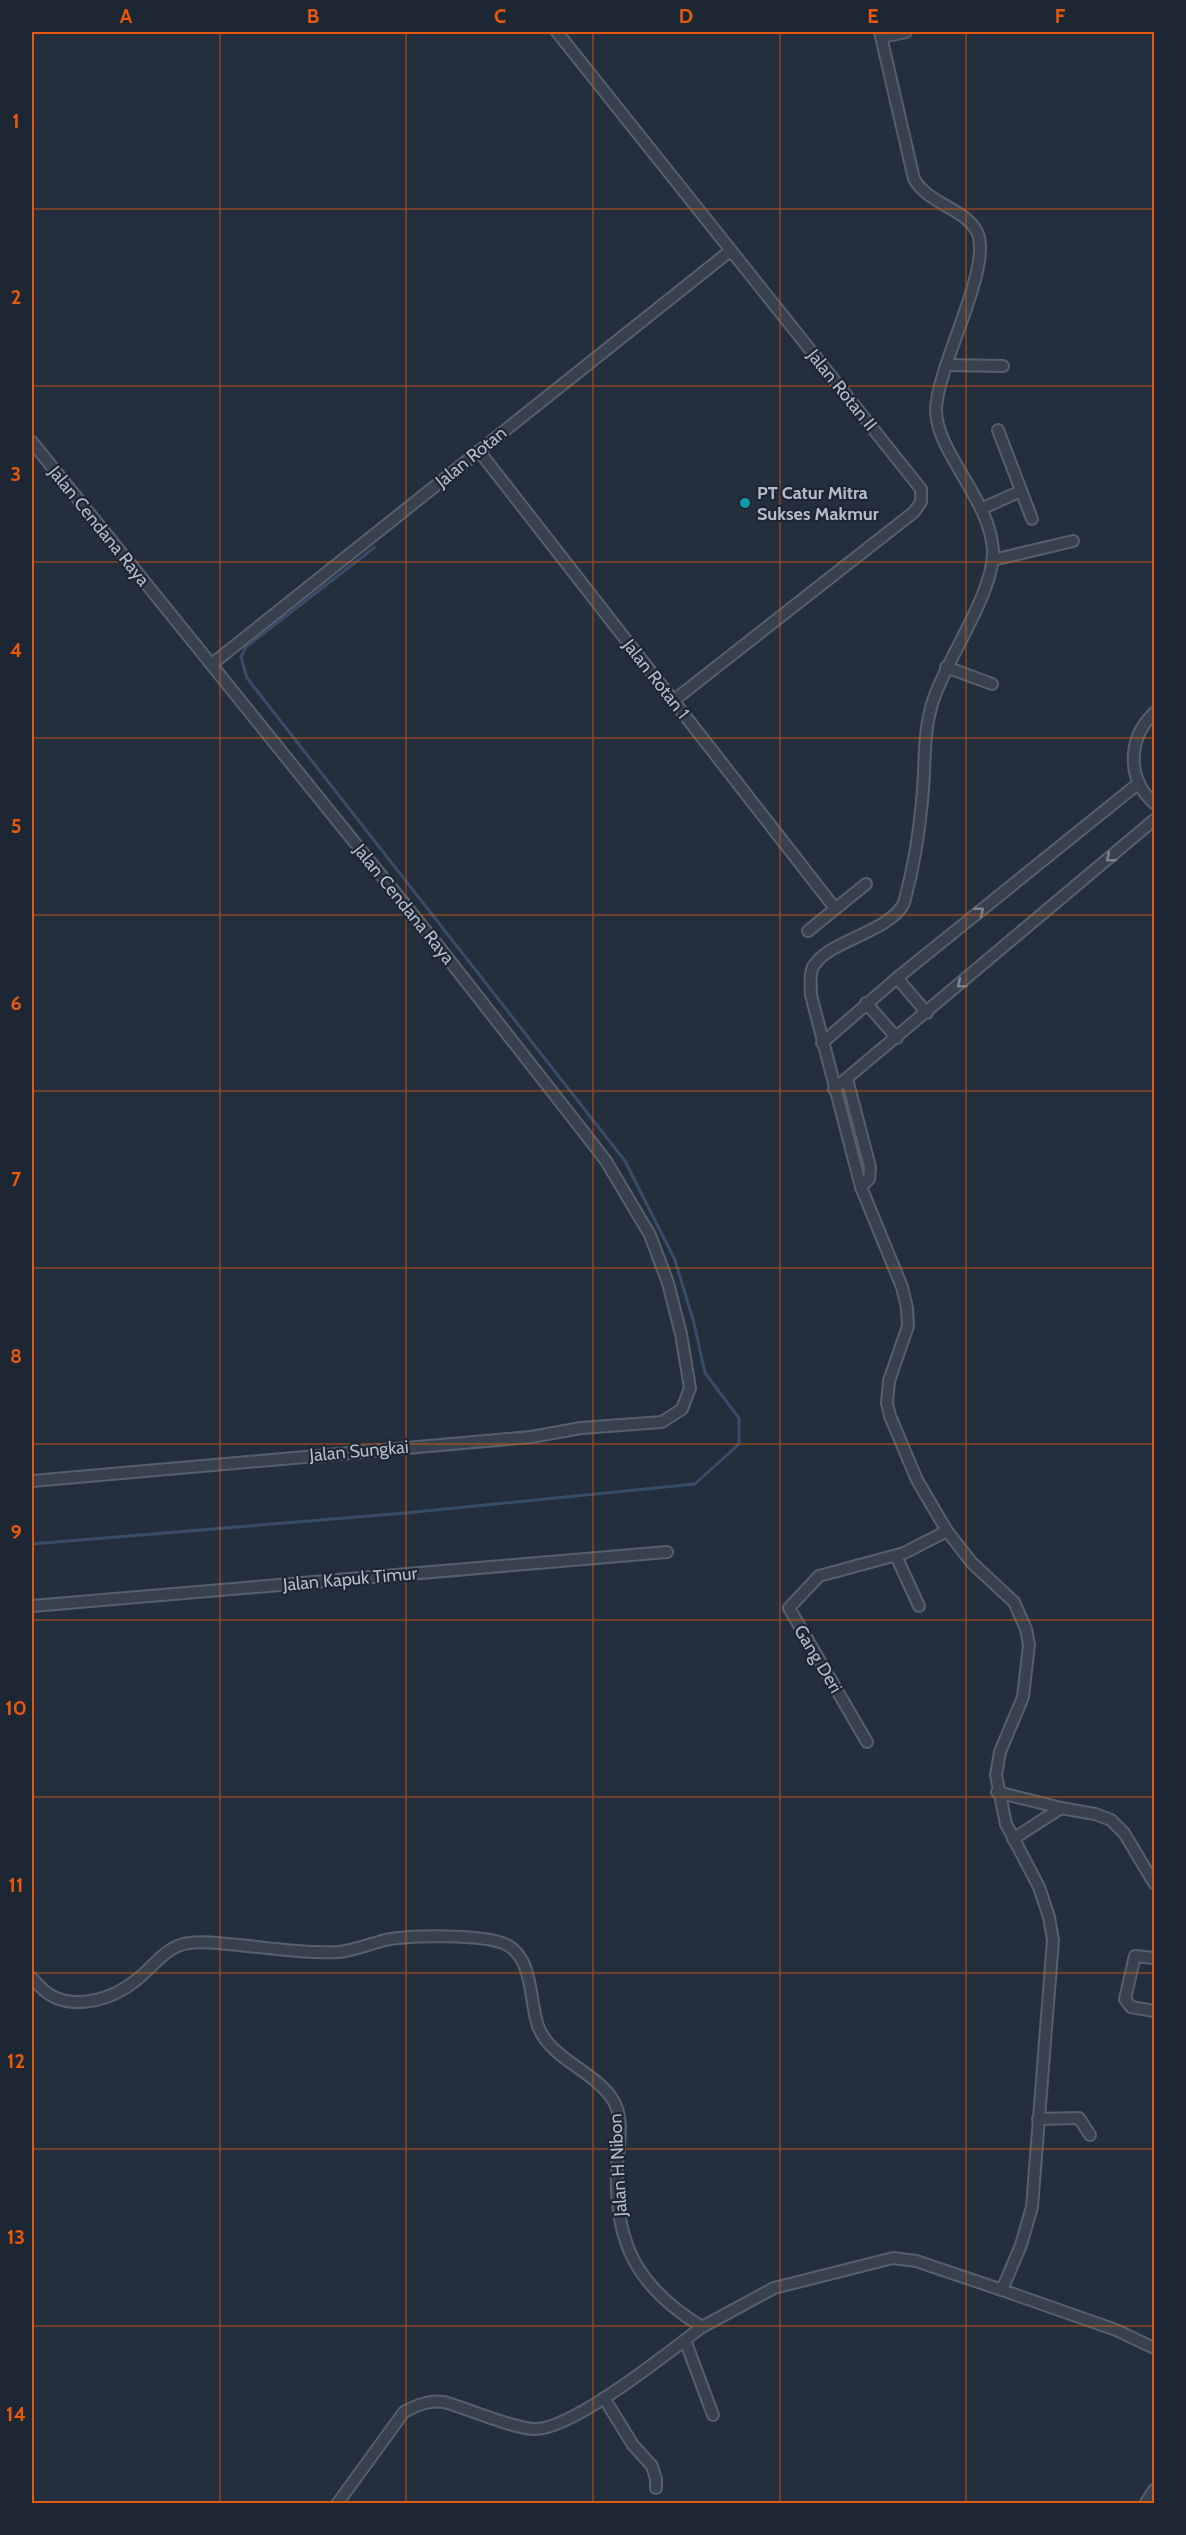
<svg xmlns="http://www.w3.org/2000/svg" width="1186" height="2535" viewBox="0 0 1186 2535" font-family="Cabin,sans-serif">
<rect width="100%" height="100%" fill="#242f3e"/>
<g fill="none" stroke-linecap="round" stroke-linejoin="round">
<!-- stream -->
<path stroke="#394c67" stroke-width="3" d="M32,1544L405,1513L695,1484L739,1444V1418L705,1373L694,1323L675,1260L625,1161L247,678L241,657L246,647L375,547"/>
<defs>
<g id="street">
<path d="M557,32L921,489V502L914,512L673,701"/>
<path d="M880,32L914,179C929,205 968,209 978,234C991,271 938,364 936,409C935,451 991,500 993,551C994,592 948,657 934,698C922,732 926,765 922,801C919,835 913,870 904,903C889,933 828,940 813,967C809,975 811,986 811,995L861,1187L902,1287L907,1308L908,1326L889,1381L887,1403L890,1416L917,1480L947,1531L972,1563L1014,1602L1026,1629L1029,1645L1023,1697L1000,1752L996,1775L1006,1824L1039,1887L1049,1917L1053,1940L1032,2207L1021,2245L1002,2290L1116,2330L1154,2348"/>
<path d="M882,37L906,32"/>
<path d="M947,365L1003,366"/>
<path d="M998,430L1032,519"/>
<path d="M32,442L439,947L586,1135L606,1161L650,1235L668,1283L681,1334L690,1388L682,1409L662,1422L581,1428L531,1437L32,1481"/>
<path d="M479,451L834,907"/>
<path d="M981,509L1021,491"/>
<path d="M993,560L1073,541"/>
<path d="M212,664L730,251"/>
<path d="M946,667L992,684"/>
<path d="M1154,713C1128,738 1126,778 1154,803"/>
<path d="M808,931L866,884"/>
<path d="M897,978L927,1013"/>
<path d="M866,1003L897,1038"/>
<path d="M822,1043L897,978L1139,783"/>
<path d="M847,1079L870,1167L869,1179L861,1187"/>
<path d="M834,1089L1154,820"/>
<path d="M896,1556L919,1606"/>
<path d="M32,1606L667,1552"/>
<path d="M867,1742L789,1608L819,1576L904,1553L947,1531"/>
<path d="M997,1792L1061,1808L1095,1814L1111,1820L1124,1833L1154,1883"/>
<path d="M1013,1839L1061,1808"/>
<path d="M1154,1958L1135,1956L1125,1999L1131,2007L1154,2011"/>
<path d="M32,1978C38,1985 45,1993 54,1997C80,2009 114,1998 135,1981C153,1968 165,1946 189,1943C202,1941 215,1943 228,1944C264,1947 303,1954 339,1952C355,1950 370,1944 385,1940C410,1935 483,1934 505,1944C534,1957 529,2001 538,2026C550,2059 595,2071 613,2100C625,2120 618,2145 617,2167C614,2243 637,2287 702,2327L774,2288L893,2258L916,2261L1002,2290"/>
<path d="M1038,2119L1079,2118L1090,2135"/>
<path d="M685,2340L713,2415"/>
<path d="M604,2398L633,2445L652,2466L656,2479V2488"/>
<path d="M337,2504L404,2412C417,2405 429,2400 444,2402C469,2409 509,2427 533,2429C570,2432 670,2351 702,2327"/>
<path d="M1145,2504L1154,2490"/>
</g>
</defs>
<!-- street casing -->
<use href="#street" stroke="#565f6c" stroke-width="14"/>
<!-- street -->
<use href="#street" stroke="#38414e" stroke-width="10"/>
</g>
<!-- one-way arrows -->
<defs><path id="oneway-chevron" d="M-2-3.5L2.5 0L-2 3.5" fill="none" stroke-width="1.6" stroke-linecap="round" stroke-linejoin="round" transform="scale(1.5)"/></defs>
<g stroke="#7c8592">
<use href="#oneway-chevron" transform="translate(1110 858) rotate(140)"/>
<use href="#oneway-chevron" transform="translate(980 911) rotate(-39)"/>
<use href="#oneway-chevron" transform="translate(961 984) rotate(140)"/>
</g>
<!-- grid -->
<path fill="none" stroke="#e8590c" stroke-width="1.5" stroke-opacity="0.55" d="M220,32V2504M406,32V2504M593,32V2504M780,32V2504M966,32V2504M32,209H1154M32,386H1154M32,562H1154M32,738H1154M32,915H1154M32,1091H1154M32,1268H1154M32,1444H1154M32,1620H1154M32,1797H1154M32,1973H1154M32,2149H1154M32,2326H1154"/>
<!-- markers -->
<circle fill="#0f9aa8" stroke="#1d2633" stroke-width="2" cx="745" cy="503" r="6"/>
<g text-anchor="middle" stroke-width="4.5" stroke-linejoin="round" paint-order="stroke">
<!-- street labels -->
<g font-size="18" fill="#b4bcc9" stroke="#1d2633">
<text transform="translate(842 390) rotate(51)" y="6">Jalan Rotan II</text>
<text transform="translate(471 457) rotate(-39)" y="6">Jalan Rotan</text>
<text transform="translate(99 526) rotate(51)" y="6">Jalan Cendana Raya</text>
<text transform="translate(656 679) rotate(52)" y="6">Jalan Rotan 1</text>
<text transform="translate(404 904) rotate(51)" y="6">Jalan Cendana Raya</text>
<text transform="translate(359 1451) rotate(-5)" y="6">Jalan Sungkai</text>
<text transform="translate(350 1579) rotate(-5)" y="6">Jalan Kapuk Timur</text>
<text transform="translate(818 1659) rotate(59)" y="6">Gang Deri</text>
<text transform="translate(618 2165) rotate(-93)" y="6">Jalan H Nibon</text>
</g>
<!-- poi labels -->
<g font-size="18" font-weight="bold" fill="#b4bcc9" stroke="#1d2633" text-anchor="start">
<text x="757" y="499">PT Catur Mitra<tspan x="757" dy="21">Sukses Makmur</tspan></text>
</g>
</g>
<!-- border -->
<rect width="1186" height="2535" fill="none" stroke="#1d2633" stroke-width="66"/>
<rect x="33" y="33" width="1120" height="2469" fill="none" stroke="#e8590c" stroke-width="2"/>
<g font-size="20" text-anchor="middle" font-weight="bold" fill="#e8590c">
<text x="126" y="23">A</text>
<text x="313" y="23">B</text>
<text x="500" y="23">C</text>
<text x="686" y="23">D</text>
<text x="873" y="23">E</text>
<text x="1060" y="23">F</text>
<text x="16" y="128">1</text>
<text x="16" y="304">2</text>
<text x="16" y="481">3</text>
<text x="16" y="657">4</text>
<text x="16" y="833">5</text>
<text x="16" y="1010">6</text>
<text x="16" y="1186">7</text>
<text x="16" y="1363">8</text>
<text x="16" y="1539">9</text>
<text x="16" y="1715">10</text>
<text x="16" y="1892">11</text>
<text x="16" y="2068">12</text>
<text x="16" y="2244">13</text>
<text x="16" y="2421">14</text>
</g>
</svg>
